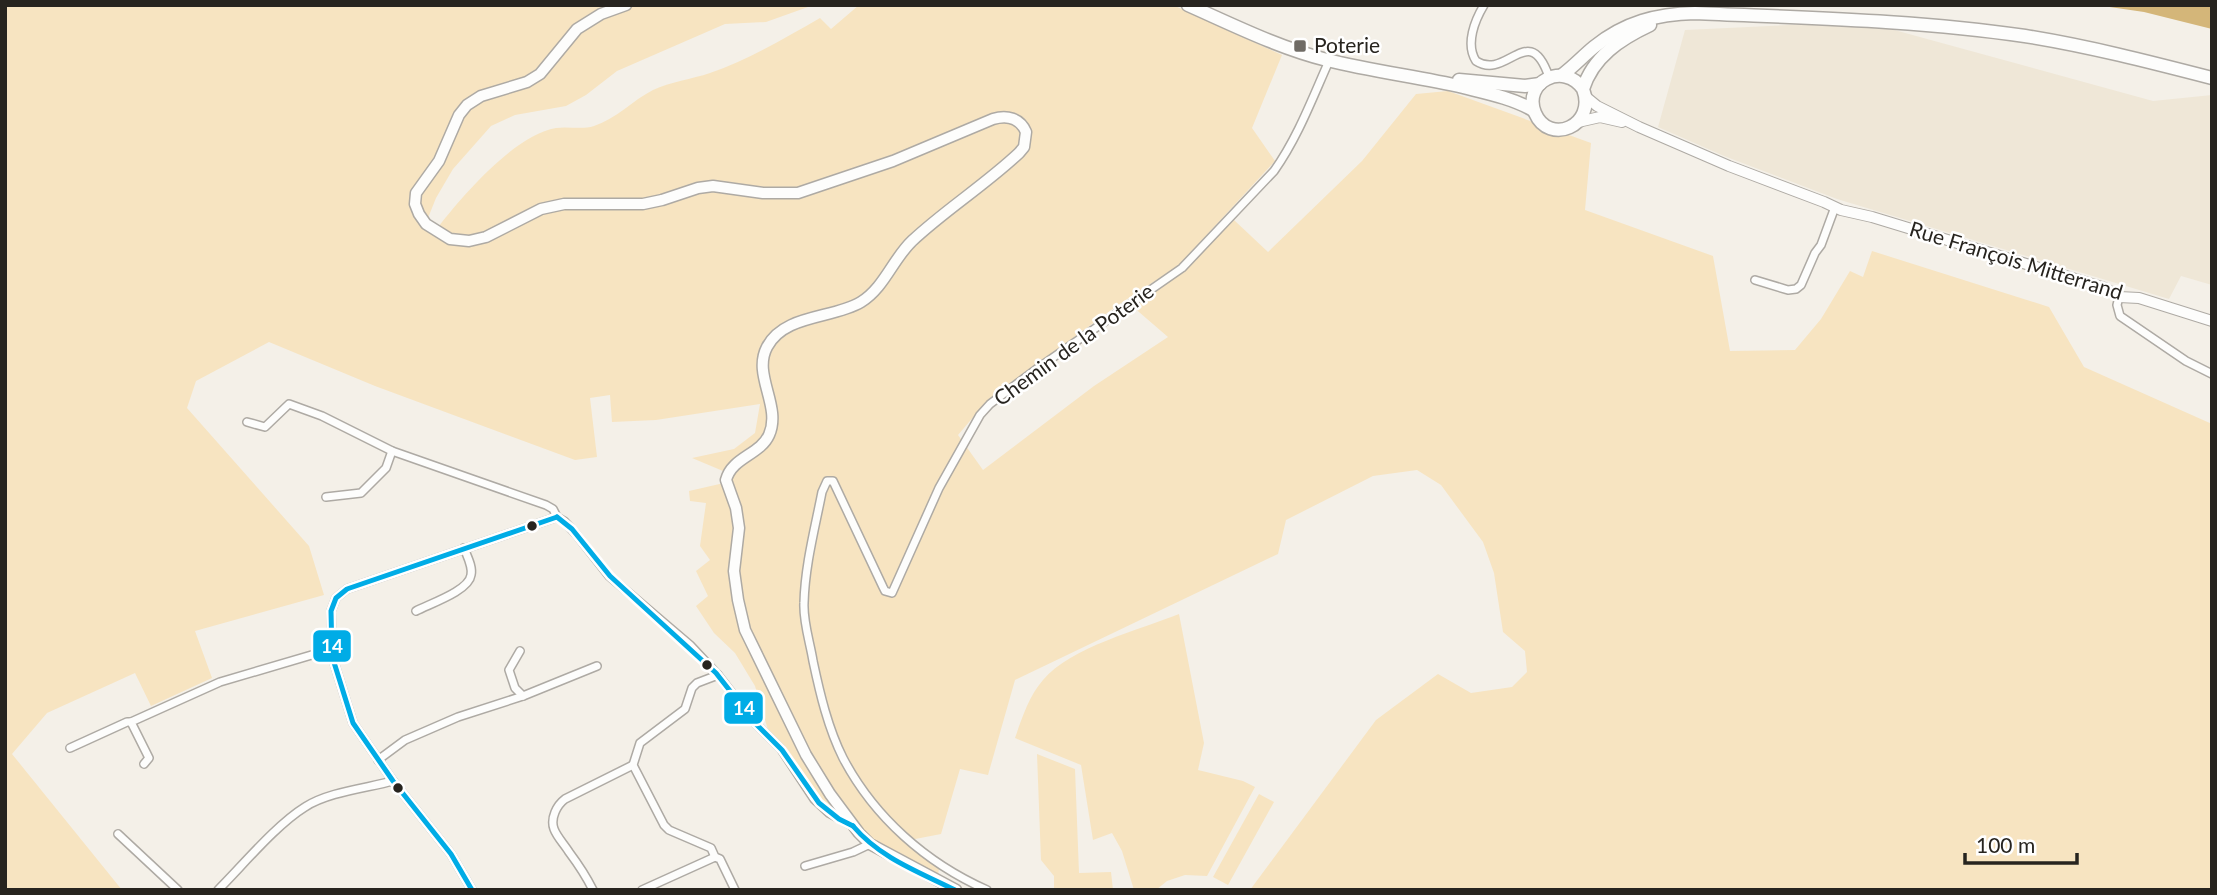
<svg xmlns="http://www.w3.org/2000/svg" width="2217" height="895" viewBox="0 0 2217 895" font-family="Lato,sans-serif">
<rect width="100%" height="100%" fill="#f4f0e8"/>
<!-- built -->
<path fill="#efe7d7" d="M1809,24L1876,25L2153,101L2212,95V285L2181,276L2169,299L1837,199L1724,156L1658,127L1685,30Z"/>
<!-- green -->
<g fill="#f7e4c1">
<path d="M5,5H806L808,7L766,22L725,24L617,71L586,95L566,106L515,115L491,126L453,169L436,198L428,218L439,226C464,194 515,135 556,128C568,126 582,130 594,126C616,119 633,100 653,90C670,82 692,79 710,73C748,60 785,38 820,18L831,29L859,5H1173L1282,55L1252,128L1275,161L1178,266L1118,305L987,401L958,435L983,470L1094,386L1168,337L1132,306L1183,272L1234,220L1268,252L1362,161L1416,94L1448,91L1591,143L1585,210L1713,256L1730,351L1795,350L1821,319L1850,271L1863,277L1872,251L2049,307L2084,367L2212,424V890H1250L1376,720L1438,674L1471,693L1512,687L1527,672L1525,651L1503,632L1494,573L1483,542L1441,485L1417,470L1373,476L1286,520L1278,554L1015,680L988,775L960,769L941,834L905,841L936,864L939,869L938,875L873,840L859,826L840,801L828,807L817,798L782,746L768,730L755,686L735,653L714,633L696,606L708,596L696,571L710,560L700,546L706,503L690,501L689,491L724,483L723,471L692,458L734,449L755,433L760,404L656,420L612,422L610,395L590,398L597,457L575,460L375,386L269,342L196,381L187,408L309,546L324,595L195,631L212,678L151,706L135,673L47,713L12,754L122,890H5Z"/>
<path d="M1179,614L1204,743L1198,770L1243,781L1255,787L1207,876L1185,875L1167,881L1156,890H1134L1122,851L1112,833L1093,840L1081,765L1015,738C1022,718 1029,696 1043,680C1071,647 1139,630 1179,614Z"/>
<path d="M1037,754L1075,769L1079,873L1111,872L1113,890H1054V876L1041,860Z"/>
<path d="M1259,794L1274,802L1228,885L1213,877Z"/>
</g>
<!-- water -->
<path fill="#d4b679" d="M2096,5H2212V29L2144,12Z"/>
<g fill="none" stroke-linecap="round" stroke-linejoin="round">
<defs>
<g id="minor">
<path d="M1484,5C1475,20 1465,44 1476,61C1507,81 1529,19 1549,77"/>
<path d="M1755,280L1788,290L1796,289L1801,285L1815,253L1821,245L1835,207"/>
<path d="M2119,297L2117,305L2120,316L2186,361L2212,374"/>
<path d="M247,422L265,427L289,404L322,416L392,451L546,505L553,509L557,517L564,521L576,534L609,576L690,645L718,675L756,724L781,749L814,799L829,813L853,826"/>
<path d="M326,497L361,493L386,468L392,451"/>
<path d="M416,611C429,604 469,591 471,575C473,567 467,556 464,548"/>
<path d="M520,651L509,670L515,688L523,696"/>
<path d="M718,675L697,683L692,688L685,709L640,743L633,765L664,825L669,830L711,848L715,857L720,859L735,890"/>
<path d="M70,748L127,722H131"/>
<path d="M378,760L405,740L458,717L523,696L597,666"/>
<path d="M144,764L149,758L131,722L220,682L332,649"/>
<path d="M118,834L178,890"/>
<path d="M805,866L853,852L870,844"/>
<path d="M218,890C243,865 276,825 305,807C328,792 367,788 393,781"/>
<path d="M472,890L451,854L393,781L353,723L332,656L331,611L336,598L347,589L557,517"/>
<path d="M593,890C586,876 578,864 569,852C564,844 557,837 554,829C550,818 557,805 565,799L633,765"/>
<path d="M642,890L715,857"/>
<path d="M987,890C926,863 874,817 843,758C828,728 820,694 813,661C810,642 803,622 804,603C805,565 815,528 822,492L827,481H833L883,587L885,591L892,593L939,488L980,415L990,404L1038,368L1182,268L1274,171C1298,137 1312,99 1329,61"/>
</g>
<g id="tertiary">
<path d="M1586,97L1597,106L1639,127L1729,166L1824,202L1841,210L1872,217L2105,288L2119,297L2139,298L2212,321"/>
<path d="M1578,122L1600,117L1622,122"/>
</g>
<path id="secondary" d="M626,5L601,14L577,29L540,74L527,82L481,96L467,105L459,115L439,161L416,193L415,204L419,214L426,224L450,239L469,241L486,237L541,209L564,204H643L662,200L698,188L713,186L763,193H798L893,161L993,119C1007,115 1020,118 1026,132L1024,147L1019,153C985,185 945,210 912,241C893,259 884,288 861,302C833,319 784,314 767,347C752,375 782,406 769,435C760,455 732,457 726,480L736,508L739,528L734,571L738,600L745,630L806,755L830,794L859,833L870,844L956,890"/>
<g id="primary">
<path d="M1188,5C1233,25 1279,48 1327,60C1372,71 1418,77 1463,87C1487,93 1512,98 1533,110"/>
<path d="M1562,75C1573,67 1583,56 1594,47C1625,22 1657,14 1695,13C1805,18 1916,20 2025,36C2088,46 2150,62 2212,78"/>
<path d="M1459,80L1525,86L1540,84"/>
<path d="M1583,89C1564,61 1522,82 1535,113C1549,146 1597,126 1583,89C1593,57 1620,39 1650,25"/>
</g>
</defs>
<!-- minor casing -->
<use href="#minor" stroke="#aeaaa4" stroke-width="10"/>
<!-- tertiary casing -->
<use href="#tertiary" stroke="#aeaaa4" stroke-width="12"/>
<!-- secondary casing -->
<use href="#secondary" stroke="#aeaaa4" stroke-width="13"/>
<!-- primary casing -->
<use href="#primary" stroke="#aeaaa4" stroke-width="15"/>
<!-- minor -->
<use href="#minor" stroke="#fdfdfc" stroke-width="7"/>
<!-- tertiary -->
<use href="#tertiary" stroke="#fdfdfc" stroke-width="10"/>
<!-- secondary -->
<use href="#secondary" stroke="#fdfdfc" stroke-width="10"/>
<!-- primary -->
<use href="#primary" stroke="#fdfdfc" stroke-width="12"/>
<defs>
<g id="bus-1">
<path d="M557,517L572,529L610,576L716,673L756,724L782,750L819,803L839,819L853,826"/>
<path d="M853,826C880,858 919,872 955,890"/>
<path d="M472,890L451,854L393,781L353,723L332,656L331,611L336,598L347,589L557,517"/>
</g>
</defs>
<!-- bus-1 casing -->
<use href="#bus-1" stroke="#fff" stroke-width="10"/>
<!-- bus-1 -->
<use href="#bus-1" stroke="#00ace6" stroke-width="5"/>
</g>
<!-- markers -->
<rect fill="#6f6b65" stroke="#fff" stroke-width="2.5" x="1293" y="39" width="14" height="14" rx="3.5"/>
<g fill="#27241f" stroke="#fff" stroke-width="2.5">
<circle cx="532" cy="526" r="6"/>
<circle cx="707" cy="665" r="6"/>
<circle cx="398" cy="788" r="6"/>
</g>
<g text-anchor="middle" stroke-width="5" stroke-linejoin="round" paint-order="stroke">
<!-- poi labels -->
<g font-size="21" fill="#27241f" stroke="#fff" text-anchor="start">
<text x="1314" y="53">Poterie</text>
</g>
<!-- street labels -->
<g font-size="21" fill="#27241f" stroke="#fff">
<text transform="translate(2016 261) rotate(17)" y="7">Rue François Mitterrand</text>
<text transform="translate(1074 345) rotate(-36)" y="7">Chemin de la Poterie</text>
</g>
</g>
<g stroke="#fff" stroke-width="2.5">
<rect x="312" y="629" width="40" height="34" rx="7" fill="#00ace6"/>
<rect x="723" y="691" width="41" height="34" rx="7" fill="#00ace6"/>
</g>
<g font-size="19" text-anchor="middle" font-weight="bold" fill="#fff">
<text x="332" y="653">14</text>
<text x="744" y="715">14</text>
</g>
<!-- border -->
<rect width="2217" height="895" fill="none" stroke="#27241f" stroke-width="14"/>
<!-- scale -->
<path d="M1965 853v10h112v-10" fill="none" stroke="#27241f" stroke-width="3.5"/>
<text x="1976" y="853" font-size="21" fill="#27241f" stroke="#ffffff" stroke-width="5" paint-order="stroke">100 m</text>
</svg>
